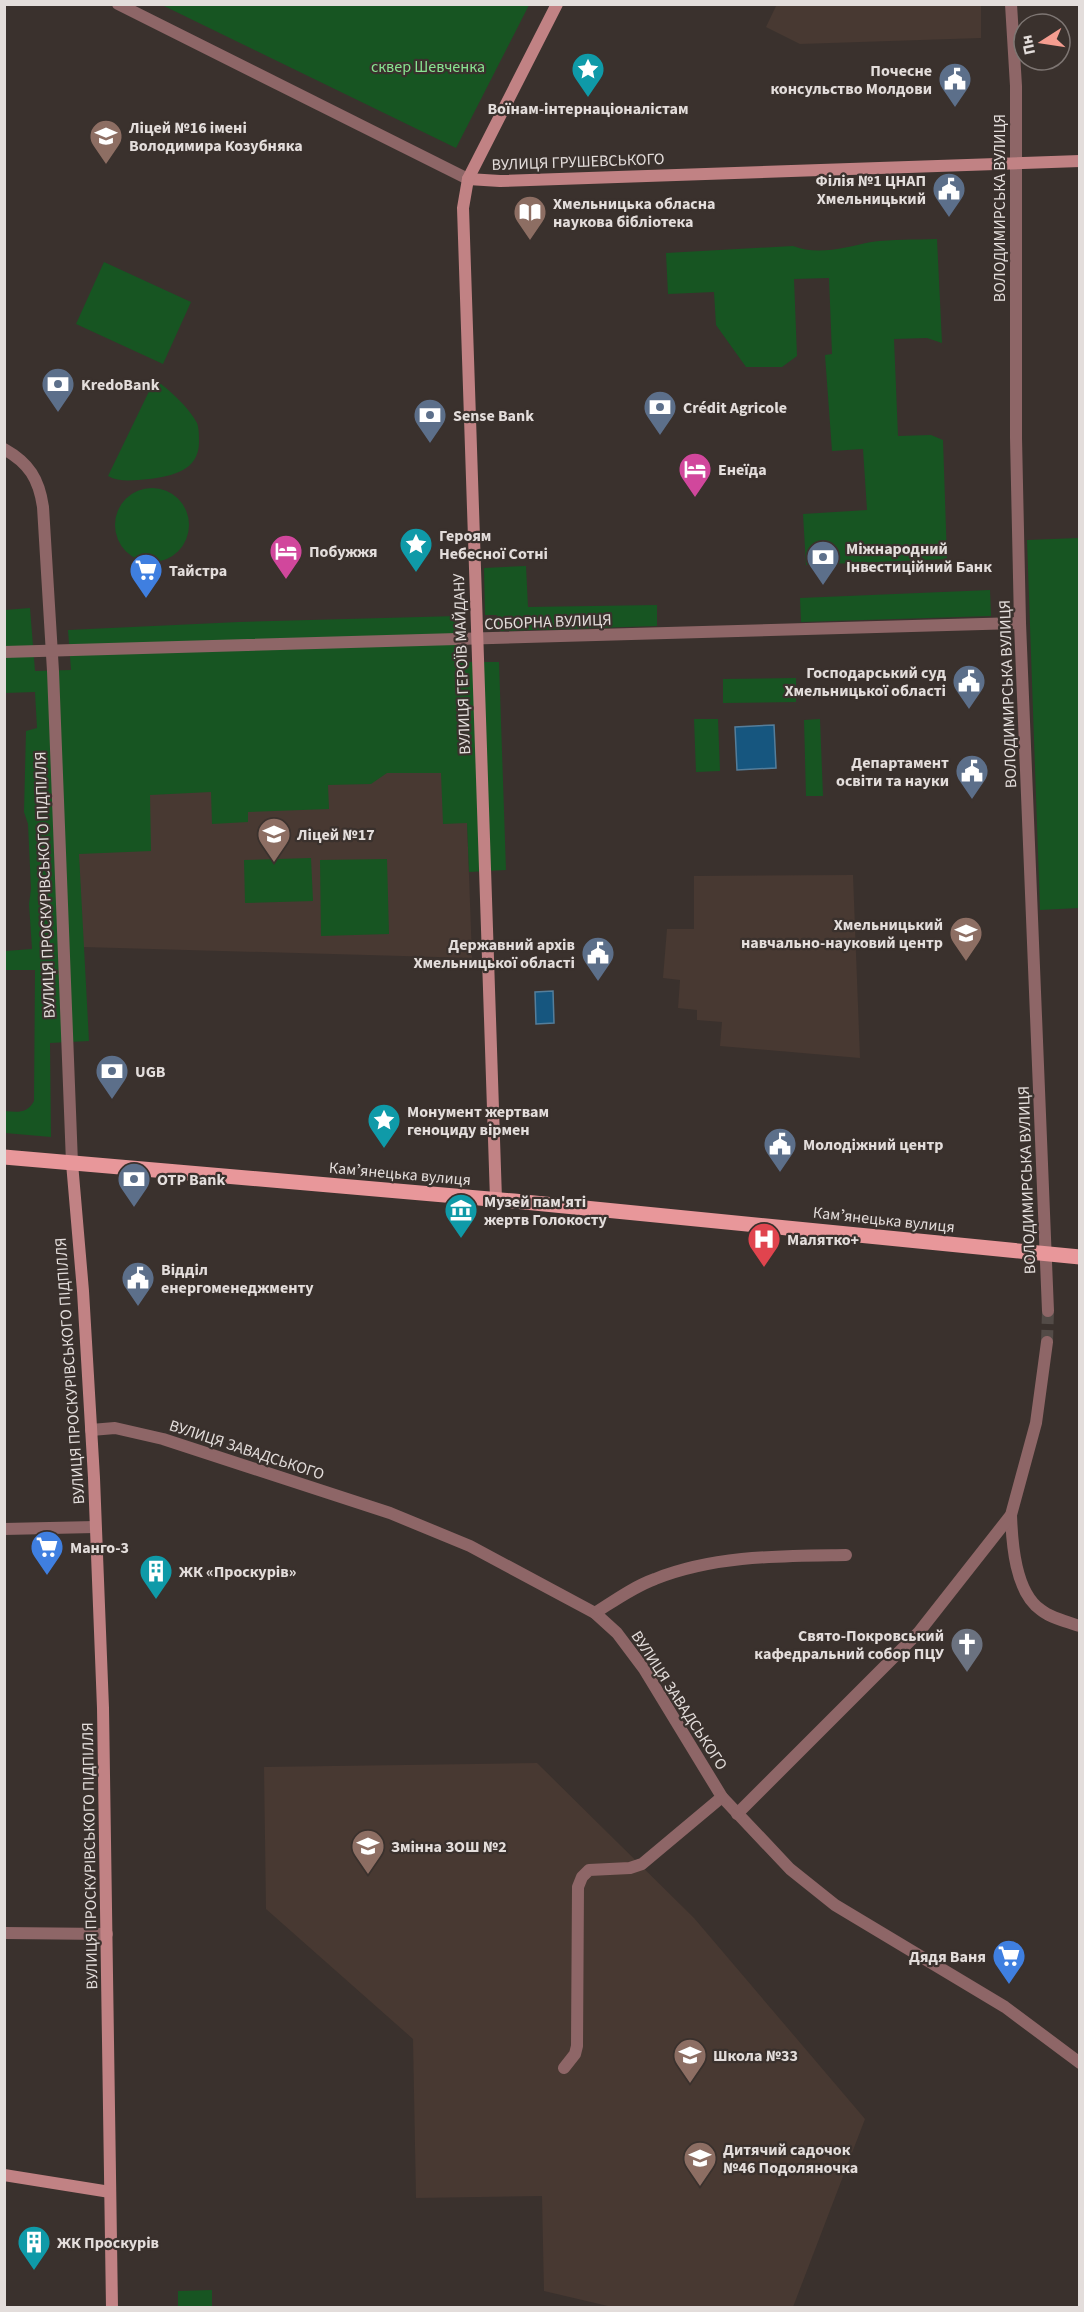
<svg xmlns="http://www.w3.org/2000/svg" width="1084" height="2312" viewBox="0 0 1084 2312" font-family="'Source Sans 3',sans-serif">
<rect width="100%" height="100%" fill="#3a312d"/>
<!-- built -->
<g fill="#483932">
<path d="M777,4L981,5V38L800,44L766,27Z"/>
<path d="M465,765L472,958L83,947L75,776Z"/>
<path d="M853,875L860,1058L720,1046L722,1022L697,1020V1010L678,1008L680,980L663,978L667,929H694V876Z"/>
<path d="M537,1763L694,1918L865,2119L793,2307H612L544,2291L542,2196L416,2198L413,2039L266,1909L264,1767Z"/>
</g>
<!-- green -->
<g fill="#175522">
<path d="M162,5H529L456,148Z"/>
<path d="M937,239L942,343L927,338L894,339L898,436L931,435L943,440L947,559L806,565L803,514L867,510L863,449L832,451L825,355L832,354L829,278L794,279L797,356L782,367H746L716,325L714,292L668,294L666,253L793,246C818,256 847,247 871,242C892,239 916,240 937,239Z"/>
<path d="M104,262L191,302L163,364L76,324Z"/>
<path d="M155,379C170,391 188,406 197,423C199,428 199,436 199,442C199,471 172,476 149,479C135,480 120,483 108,476Z"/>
<circle cx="152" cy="525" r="37"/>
<path d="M1079,538V908L1040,910L1027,540Z"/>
<path d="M526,566L528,607L657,605V626L498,631L497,615H485L484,568Z"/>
<path d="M990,590L991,616L801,622L800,598Z"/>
<path d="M30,608L35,671L71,670L68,630L239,622L458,616L459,662H499L506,870L469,872L467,823L443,824L441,773H387L371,784L328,785L329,809L248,812V822L212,824L211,792L150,795L151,851L79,854L89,1041L50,1043L51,1137L5,1133V1111C17,1112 27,1114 34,1101L35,970H5V951L32,949L29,904L31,889L28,824L24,812L26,731L37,728L35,692L5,693V610Z"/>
<path d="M796,678V702L723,703V679Z"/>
<path d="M694,719H718L720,771L696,772Z"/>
<path d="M820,719L823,796H806L804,720Z"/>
<path d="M311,858L313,901L245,903L244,860Z"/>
<path d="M387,859L389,934L321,936L320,860Z"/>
<path d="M212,2290V2306L178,2307V2291Z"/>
</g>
<!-- water -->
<g fill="#16567f" stroke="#547e9b" stroke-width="1.5">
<path d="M774,725L776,768L737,770L735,727Z"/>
<path d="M553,991L554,1023L536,1024L535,992Z"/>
</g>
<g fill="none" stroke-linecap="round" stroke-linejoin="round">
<!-- street-tunnel -->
<path stroke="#534b47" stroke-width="12" stroke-dasharray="12 6" stroke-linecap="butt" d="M1047,1342L1048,1311"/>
<!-- street -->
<g stroke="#8e6667" stroke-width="12">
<path d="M118,4L468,179"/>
<path d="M1011,4L1016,86V438L1020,623L1048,1311"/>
<path d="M4,449C29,463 39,479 43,507L53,671L72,1163"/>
<path d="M4,652L1020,623"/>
<path d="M91,1430L115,1428L163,1439L390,1513L470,1546L595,1613L617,1633L644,1669L722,1797L790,1869L835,1905L1005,2007L1080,2063"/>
<path d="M1011,1515C1012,1543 1015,1592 1041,1610C1051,1618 1067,1622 1080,1626"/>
<path d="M4,1529L95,1527"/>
<path d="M595,1613C614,1601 633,1587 655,1579C715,1555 782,1556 846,1555"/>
<path d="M737,1814L919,1632L1011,1515L1036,1423L1047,1342"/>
<path d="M4,1933L107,1934"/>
<path d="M564,2068L575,2054L577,2046L578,1887L582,1877L589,1870L630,1868L642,1864L722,1797"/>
</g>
<!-- secondary -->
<g stroke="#c18284" stroke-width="12">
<path d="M468,179L500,181L1080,161"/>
<path d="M72,1163L83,1291L94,1478L103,1708L112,2308"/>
<path d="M496,1199L463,208L468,179L557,4"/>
<path d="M4,2175L110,2192"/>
</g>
<!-- primary -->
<path stroke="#e8979a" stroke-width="15" d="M4,1157L514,1201L1080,1257"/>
</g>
<!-- icons -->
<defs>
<symbol id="sight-pin" viewBox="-11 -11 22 30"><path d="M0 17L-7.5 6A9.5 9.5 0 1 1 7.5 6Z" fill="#0f9aa8" stroke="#3a312d"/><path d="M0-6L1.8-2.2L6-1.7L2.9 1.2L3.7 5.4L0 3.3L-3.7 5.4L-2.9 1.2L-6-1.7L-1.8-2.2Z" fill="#fff"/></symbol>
<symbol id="civic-pin" viewBox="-11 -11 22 30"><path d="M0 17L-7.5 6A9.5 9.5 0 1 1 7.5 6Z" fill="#5c6f8a" stroke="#3a312d"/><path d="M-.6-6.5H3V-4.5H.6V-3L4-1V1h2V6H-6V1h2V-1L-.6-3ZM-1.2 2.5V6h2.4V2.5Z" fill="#fff"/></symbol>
<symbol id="school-pin" viewBox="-11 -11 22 30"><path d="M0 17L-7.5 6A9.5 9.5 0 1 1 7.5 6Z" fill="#8d6e63" stroke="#3a312d"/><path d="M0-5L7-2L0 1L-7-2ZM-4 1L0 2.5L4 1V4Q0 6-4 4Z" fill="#fff"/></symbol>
<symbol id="library-pin" viewBox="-11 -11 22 30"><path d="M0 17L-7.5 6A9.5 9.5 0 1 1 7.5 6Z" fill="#8d6e63" stroke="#3a312d"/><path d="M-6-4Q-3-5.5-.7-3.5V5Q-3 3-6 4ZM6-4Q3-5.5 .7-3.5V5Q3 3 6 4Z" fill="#fff"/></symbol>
<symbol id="bank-pin" viewBox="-11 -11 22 30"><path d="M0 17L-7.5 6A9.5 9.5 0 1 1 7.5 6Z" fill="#5c6f8a" stroke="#3a312d"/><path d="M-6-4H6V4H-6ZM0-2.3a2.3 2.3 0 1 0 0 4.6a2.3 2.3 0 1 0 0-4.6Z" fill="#fff"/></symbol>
<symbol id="hotel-pin" viewBox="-11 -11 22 30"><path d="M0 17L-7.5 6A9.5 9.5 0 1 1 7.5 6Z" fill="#d1479c" stroke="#3a312d"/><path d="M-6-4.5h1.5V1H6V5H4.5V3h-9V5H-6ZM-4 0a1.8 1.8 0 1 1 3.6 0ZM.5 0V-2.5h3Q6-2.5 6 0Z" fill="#fff"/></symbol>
<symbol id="supermarket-pin" viewBox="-11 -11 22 30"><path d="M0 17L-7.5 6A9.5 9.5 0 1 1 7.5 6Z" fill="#3f7fe0" stroke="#3a312d"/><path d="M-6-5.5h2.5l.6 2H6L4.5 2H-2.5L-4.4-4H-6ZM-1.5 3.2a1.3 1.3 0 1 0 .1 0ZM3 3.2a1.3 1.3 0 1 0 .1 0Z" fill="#fff"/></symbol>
<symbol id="university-pin" viewBox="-11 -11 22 30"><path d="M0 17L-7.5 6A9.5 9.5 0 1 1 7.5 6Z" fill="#8d6e63" stroke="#3a312d"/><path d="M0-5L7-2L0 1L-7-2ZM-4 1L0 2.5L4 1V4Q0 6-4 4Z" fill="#fff"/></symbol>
<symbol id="museum-pin" viewBox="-11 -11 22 30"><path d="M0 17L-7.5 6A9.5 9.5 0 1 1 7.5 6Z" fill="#0f9aa8" stroke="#3a312d"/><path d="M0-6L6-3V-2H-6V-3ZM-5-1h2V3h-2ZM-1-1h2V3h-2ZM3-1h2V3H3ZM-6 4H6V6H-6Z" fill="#fff"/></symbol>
<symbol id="hospital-pin" viewBox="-11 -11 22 30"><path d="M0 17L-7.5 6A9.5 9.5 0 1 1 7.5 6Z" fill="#e0444e" stroke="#3a312d"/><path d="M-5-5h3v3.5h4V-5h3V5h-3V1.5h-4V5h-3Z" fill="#fff"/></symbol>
<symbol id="building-pin" viewBox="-11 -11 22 30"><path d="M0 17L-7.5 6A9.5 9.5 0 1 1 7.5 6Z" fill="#0f9aa8" stroke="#3a312d"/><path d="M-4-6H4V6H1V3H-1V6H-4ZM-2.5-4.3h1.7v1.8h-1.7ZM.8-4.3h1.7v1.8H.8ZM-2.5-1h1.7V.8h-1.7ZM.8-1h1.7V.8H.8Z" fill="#fff"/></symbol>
<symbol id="church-pin" viewBox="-11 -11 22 30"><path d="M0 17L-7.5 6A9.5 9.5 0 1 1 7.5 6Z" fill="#6b7280" stroke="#3a312d"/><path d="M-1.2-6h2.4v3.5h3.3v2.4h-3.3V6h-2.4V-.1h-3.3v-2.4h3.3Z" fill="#fff"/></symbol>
</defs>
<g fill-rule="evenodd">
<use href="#sight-pin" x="569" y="50" width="38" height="52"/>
<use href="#civic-pin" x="936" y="60" width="38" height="52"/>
<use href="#school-pin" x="87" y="117" width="38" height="52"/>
<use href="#civic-pin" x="930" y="170" width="38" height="52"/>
<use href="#library-pin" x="511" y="193" width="38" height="52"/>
<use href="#bank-pin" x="39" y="365" width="38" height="52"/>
<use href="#bank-pin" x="641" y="388" width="38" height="52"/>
<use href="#bank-pin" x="411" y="396" width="38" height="52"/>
<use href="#hotel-pin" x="676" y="450" width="38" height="52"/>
<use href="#sight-pin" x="397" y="525" width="38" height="52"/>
<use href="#hotel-pin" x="267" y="532" width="38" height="52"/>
<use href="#bank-pin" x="804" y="538" width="38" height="52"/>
<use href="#supermarket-pin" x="127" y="551" width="38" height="52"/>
<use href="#civic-pin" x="950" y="662" width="38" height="52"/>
<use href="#civic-pin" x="953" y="752" width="38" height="52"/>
<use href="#school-pin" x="255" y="815" width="38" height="52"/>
<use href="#university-pin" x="947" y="914" width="38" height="52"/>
<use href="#civic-pin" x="579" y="934" width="38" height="52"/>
<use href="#bank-pin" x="93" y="1052" width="38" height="52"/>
<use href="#sight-pin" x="365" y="1101" width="38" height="52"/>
<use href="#civic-pin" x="761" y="1125" width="38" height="52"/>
<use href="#bank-pin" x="115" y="1160" width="38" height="52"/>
<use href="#museum-pin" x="442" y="1191" width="38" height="52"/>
<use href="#hospital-pin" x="745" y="1220" width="38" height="52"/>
<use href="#civic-pin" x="119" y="1259" width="38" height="52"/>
<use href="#supermarket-pin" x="28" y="1528" width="38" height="52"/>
<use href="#building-pin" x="137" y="1552" width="38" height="52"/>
<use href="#church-pin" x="948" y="1625" width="38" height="52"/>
<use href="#school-pin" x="349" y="1827" width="38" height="52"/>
<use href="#supermarket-pin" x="990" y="1937" width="38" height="52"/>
<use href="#school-pin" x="671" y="2036" width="38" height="52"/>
<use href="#school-pin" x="681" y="2139" width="38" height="52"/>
<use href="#building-pin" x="15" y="2223" width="38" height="52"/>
</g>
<g text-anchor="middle" stroke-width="4.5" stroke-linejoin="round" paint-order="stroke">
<!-- park labels -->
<g font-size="16" fill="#89e491" stroke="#3a312d">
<text x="428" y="72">сквер Шевченка</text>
</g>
<!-- poi labels -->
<g font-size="16" font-weight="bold" fill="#e3dddb" stroke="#3a312d" text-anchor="start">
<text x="932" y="76" text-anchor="end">Почесне<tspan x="932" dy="18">консульство Молдови</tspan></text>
<text x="588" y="114" text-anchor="middle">Воїнам-інтернаціоналістам</text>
<text x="129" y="133">Ліцей №16 імені<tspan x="129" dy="18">Володимира Козубняка</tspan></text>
<text x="926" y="186" text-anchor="end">Філія №1 ЦНАП<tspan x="926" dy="18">Хмельницький</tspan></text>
<text x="553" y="209">Хмельницька обласна<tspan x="553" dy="18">наукова бібліотека</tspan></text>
<text x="81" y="390">KredoBank</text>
<text x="683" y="413">Crédit Agricole</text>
<text x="453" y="421">Sense Bank</text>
<text x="718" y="475">Енеїда</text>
<text x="439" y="541">Героям<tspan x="439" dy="18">Небесної Сотні</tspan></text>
<text x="846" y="554">Міжнародний<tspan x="846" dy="18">Інвестиційний Банк</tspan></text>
<text x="309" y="557">Побужжя</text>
<text x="169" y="576">Тайстра</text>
<text x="946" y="678" text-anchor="end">Господарський суд<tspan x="946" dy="18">Хмельницької області</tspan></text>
<text x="949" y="768" text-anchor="end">Департамент<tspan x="949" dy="18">освіти та науки</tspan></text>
<text x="297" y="840">Ліцей №17</text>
<text x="943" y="930" text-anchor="end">Хмельницький<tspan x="943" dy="18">навчально-науковий центр</tspan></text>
<text x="575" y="950" text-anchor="end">Державний архів<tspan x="575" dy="18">Хмельницької області</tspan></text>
<text x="135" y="1077">UGB</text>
<text x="407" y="1117">Монумент жертвам<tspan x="407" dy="18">геноциду вірмен</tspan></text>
<text x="803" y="1150">Молодіжний центр</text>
<text x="157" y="1185">OTP Bank</text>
<text x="484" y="1207">Музей пам'яті<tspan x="484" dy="18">жертв Голокосту</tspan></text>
<text x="787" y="1245">Малятко+</text>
<text x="161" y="1275">Відділ<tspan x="161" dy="18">енергоменеджменту</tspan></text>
<text x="70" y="1553">Манго-3</text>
<text x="179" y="1577">ЖК «Проскурів»</text>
<text x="944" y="1641" text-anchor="end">Свято-Покровський<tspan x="944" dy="18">кафедральний собор ПЦУ</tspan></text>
<text x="391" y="1852">Змінна ЗОШ №2</text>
<text x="986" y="1962" text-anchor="end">Дядя Ваня</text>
<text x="713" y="2061">Школа №33</text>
<text x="723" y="2155">Дитячий садочок<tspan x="723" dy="18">№46 Подоляночка</tspan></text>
<text x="57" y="2248">ЖК Проскурів</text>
</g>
<!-- street labels -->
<g font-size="16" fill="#e3dddb" stroke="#3a312d">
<text transform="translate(578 161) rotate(-2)" y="6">ВУЛИЦЯ ГРУШЕВСЬКОГО</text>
<text transform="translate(999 208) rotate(-90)" y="6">ВОЛОДИМИРСЬКА ВУЛИЦЯ</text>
<text transform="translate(548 621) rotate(-2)" y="6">СОБОРНА ВУЛИЦЯ</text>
<text transform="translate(461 664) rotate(-92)" y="6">ВУЛИЦЯ ГЕРОЇВ МАЙДАНУ</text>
<text transform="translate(1007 694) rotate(-92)" y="6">ВОЛОДИМИРСЬКА ВУЛИЦЯ</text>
<text transform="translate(44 885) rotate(-92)" y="6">ВУЛИЦЯ ПРОСКУРІВСЬКОГО ПІДПІЛЛЯ</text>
<text transform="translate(400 1173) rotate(5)" y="6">Камʼянецька вулиця</text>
<text transform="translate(1026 1180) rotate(-92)" y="6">ВОЛОДИМИРСЬКА ВУЛИЦЯ</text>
<text transform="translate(884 1219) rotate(6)" y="6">Камʼянецька вулиця</text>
<text transform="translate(69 1371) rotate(-94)" y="6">ВУЛИЦЯ ПРОСКУРІВСЬКОГО ПІДПІЛЛЯ</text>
<text transform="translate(247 1449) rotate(18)" y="6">ВУЛИЦЯ ЗАВАДСЬКОГО</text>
<text transform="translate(680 1700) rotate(57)" y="6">ВУЛИЦЯ ЗАВАДСЬКОГО</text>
<text transform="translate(89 1856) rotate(-91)" y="6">ВУЛИЦЯ ПРОСКУРІВСЬКОГО ПІДПІЛЛЯ</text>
</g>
</g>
<!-- border -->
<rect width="1084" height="2312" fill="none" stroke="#e3dddb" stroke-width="12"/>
<!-- north arrow -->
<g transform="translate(1042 42) rotate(258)"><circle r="28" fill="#3a312d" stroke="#7e7673" stroke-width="1.5"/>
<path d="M0-4.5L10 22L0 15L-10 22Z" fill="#f59d90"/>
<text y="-9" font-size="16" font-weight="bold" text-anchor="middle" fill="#e3dddb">Пн</text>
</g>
</svg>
